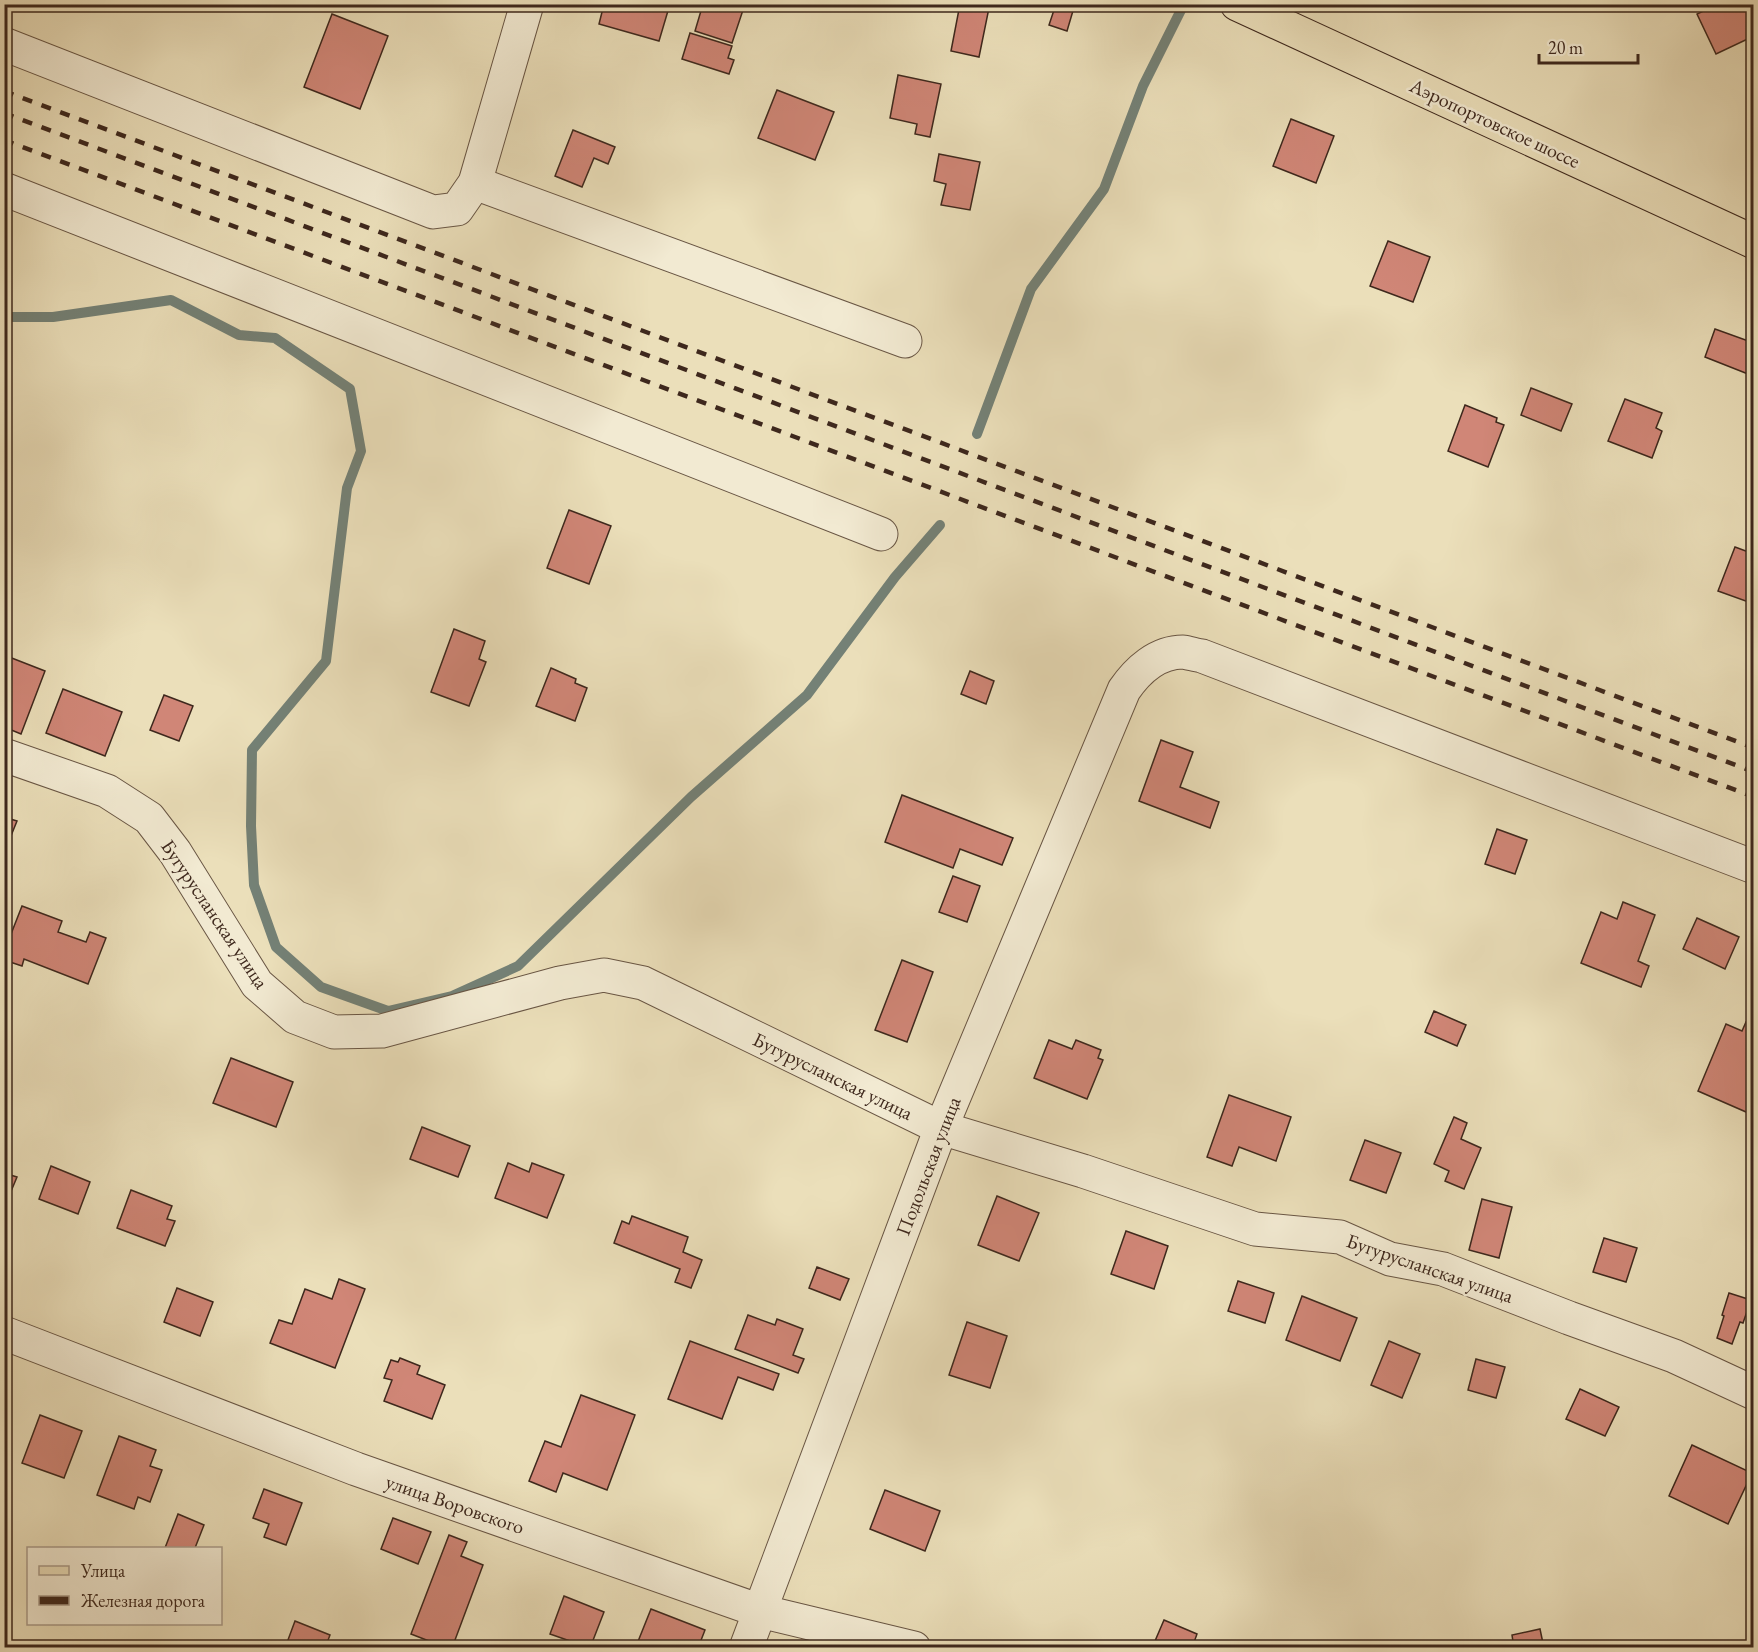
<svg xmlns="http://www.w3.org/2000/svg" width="1758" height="1652" viewBox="0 0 1758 1652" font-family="'EB Garamond',serif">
<rect width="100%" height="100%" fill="#ebdfba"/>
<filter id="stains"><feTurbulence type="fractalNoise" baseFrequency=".00333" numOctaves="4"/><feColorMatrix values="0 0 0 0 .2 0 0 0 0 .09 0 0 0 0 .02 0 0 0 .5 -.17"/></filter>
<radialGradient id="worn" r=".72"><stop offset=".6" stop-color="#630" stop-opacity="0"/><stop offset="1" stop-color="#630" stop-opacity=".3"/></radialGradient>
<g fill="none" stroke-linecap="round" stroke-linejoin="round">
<!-- stream -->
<g stroke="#748176" stroke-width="10">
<path d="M4,317H53L171,300L239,335L275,338L350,389L361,451L347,488L326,661L252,750L251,826L254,885L276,947L321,987L388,1011L452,996L518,966L691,797L807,695L895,577L940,525"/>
<path d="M977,434L1031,289L1104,189L1143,86L1184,4"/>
</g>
</g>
<!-- building -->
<g fill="#d08677" stroke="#3e281d" stroke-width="1.5">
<path d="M604,4H670L659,41L599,24Z"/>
<path d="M703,4H726L743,10L732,43L695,31Z"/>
<path d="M960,4L989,8L979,57L951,51Z"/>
<path d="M1056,4H1075L1067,31L1049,25Z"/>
<path d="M1718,4H1754V36L1716,54L1697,14Z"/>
<path d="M332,14L388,36L360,109L304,87Z"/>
<path d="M690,33L732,46L728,58L734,60L729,74L682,59Z"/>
<path d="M898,75L941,84L930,137L915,134L917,124L890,118Z"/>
<path d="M777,90L834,112L815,160L758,138Z"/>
<path d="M1291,119L1334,136L1316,183L1273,166Z"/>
<path d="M573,130L615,147L608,164L594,158L582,187L555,176Z"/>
<path d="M939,154L980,162L970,210L941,205L946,184L934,181Z"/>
<path d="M1388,241L1430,257L1413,302L1370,286Z"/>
<path d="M1715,329L1754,343V360L1748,374L1705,357Z"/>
<path d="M1531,388L1572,404L1561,431L1521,415Z"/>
<path d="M1625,399L1662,413L1656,428L1662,431L1652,458L1608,441Z"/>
<path d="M1465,405L1497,418L1496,422L1504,425L1488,467L1448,451Z"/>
<path d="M569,510L611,526L589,584L547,568Z"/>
<path d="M1735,547L1754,554V604L1718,591Z"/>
<path d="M454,629L485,641L479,659L486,662L469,706L431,692Z"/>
<path d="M4,655L45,671L21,734L4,727Z"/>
<path d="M551,668L576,679L575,683L587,688L575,721L536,706Z"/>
<path d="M970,671L994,681L986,704L961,694Z"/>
<path d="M63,689L122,712L105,756L46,733Z"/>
<path d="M164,695L193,706L179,741L150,730Z"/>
<path d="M1161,740L1193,752L1180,787L1219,802L1210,828L1139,801Z"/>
<path d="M902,795L1013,838L1002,865L960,849L953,868L885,842Z"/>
<path d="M4,817L17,821L4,853Z"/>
<path d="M1497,829L1527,840L1515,874L1485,864Z"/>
<path d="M953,876L980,886L967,922L939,912Z"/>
<path d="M1623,902L1655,915L1638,961L1649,966L1641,987L1581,963L1601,912L1617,919Z"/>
<path d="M22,906L62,921L58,932L86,942L90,932L106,938L88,984L24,959L22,966L4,960V952Z"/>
<path d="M1697,918L1739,937L1725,969L1683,949Z"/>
<path d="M902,960L933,972L907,1042L875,1030Z"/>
<path d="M1434,1011L1466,1025L1457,1046L1425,1032Z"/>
<path d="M1746,1022L1754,1025L1753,1115L1698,1091L1726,1024L1742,1031Z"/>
<path d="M1049,1040L1072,1049L1076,1040L1101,1050L1098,1058L1103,1060L1087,1099L1034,1078Z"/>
<path d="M231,1058L293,1082L276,1127L213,1103Z"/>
<path d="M1229,1095L1291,1117L1276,1161L1239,1147L1232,1166L1207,1157Z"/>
<path d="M1454,1117L1467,1123L1461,1139L1481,1148L1464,1189L1445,1181L1449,1171L1434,1164Z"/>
<path d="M422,1127L470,1146L458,1177L410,1159Z"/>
<path d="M1365,1140L1401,1153L1386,1193L1350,1180Z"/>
<path d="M508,1163L529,1172L532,1163L564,1175L547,1218L495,1198Z"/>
<path d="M51,1166L90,1182L78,1214L39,1199Z"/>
<path d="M4,1173L17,1177L4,1208Z"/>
<path d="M131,1190L172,1206L167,1219L175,1221L165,1246L117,1228Z"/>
<path d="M997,1196L1039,1213L1019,1261L978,1245Z"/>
<path d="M1482,1199L1512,1207L1499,1258L1469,1250Z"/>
<path d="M632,1216L688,1237L683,1252L702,1260L691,1288L675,1282L680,1269L614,1243L622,1221L629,1224Z"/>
<path d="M1126,1231L1168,1246L1154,1289L1111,1274Z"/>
<path d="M1604,1238L1637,1248L1626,1282L1593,1272Z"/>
<path d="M817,1267L849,1279L840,1300L809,1288Z"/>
<path d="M339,1279L365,1289L335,1368L270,1343L279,1320L292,1324L305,1289L332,1299Z"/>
<path d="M1238,1281L1274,1293L1265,1323L1228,1311Z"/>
<path d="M177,1288L213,1302L200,1336L164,1322Z"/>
<path d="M1729,1293L1751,1300L1743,1323L1740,1322L1732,1344L1717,1338L1724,1316L1722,1315Z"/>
<path d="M1302,1296L1357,1318L1340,1361L1286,1340Z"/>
<path d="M748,1315L775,1325L777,1319L803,1329L793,1355L804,1359L798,1373L735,1349Z"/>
<path d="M967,1322L1007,1336L990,1388L949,1375Z"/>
<path d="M690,1341L779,1374L773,1390L738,1377L722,1419L668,1399Z"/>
<path d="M1389,1341L1420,1354L1402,1398L1371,1385Z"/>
<path d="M400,1358L420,1366L417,1374L445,1385L432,1419L384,1401L392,1380L384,1378L391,1360L398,1362Z"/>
<path d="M1476,1359L1505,1367L1496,1398L1468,1390Z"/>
<path d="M1580,1389L1619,1407L1605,1436L1566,1419Z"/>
<path d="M581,1395L635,1415L607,1490L563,1473L556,1492L529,1481L545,1441L561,1447Z"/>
<path d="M40,1415L82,1431L64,1478L22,1463Z"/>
<path d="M119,1436L156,1450L150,1466L162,1470L150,1502L138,1497L134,1509L97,1495Z"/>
<path d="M1692,1445L1752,1473L1728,1524L1669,1496Z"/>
<path d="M264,1489L302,1503L286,1545L264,1537L269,1524L253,1518Z"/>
<path d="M885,1490L940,1511L925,1551L870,1529Z"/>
<path d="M178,1514L204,1525L195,1548H165Z"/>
<path d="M393,1518L431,1532L418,1564L381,1549Z"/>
<path d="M449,1535L467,1542L461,1556L483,1565L452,1648H447L411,1634Z"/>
<path d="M564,1596L604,1612L590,1648L550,1634Z"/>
<path d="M651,1609L705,1630L698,1648H645L637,1644Z"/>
<path d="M1164,1620L1197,1634L1192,1648H1152Z"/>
<path d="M295,1621L330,1635L325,1648H285Z"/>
<path d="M1540,1629L1544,1648H1514L1512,1635Z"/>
</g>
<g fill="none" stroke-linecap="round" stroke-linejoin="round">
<defs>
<g id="minor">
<path d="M4,44L433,212L457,209L475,183L527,4"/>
<path d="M475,183L905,341"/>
<path d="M4,189L881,534"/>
<path d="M4,755L107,791L149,818L175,852L257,984L295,1017L334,1032L382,1031L560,983L604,975L643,983L941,1128L1083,1171L1255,1229L1340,1237L1390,1259L1443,1269L1569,1318L1674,1356L1754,1393"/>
<path d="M4,1333L356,1469L760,1611L914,1648"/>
<path d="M746,1648L941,1128L1124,690C1137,671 1157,652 1183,652C1189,653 1196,655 1202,656L1754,867"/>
</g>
<path id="major" d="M1237,4L1754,242"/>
</defs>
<!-- minor casing -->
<use href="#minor" stroke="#695644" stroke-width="35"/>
<!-- major casing -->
<use href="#major" stroke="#3e281d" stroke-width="35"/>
<!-- minor -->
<use href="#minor" stroke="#f2ead2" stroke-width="33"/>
<!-- major -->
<use href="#major" stroke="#ebdfba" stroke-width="33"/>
<!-- rail -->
<g stroke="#3e281d" stroke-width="4.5" stroke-dasharray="10 10" stroke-linecap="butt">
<path d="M4,91L1754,748"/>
<path d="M4,113L1754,772"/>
<path d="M4,140L1754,797"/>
</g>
</g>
<g text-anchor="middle" stroke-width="5" stroke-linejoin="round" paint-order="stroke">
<!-- street labels -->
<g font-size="20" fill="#3e281d" stroke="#f2ead2">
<text transform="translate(1495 123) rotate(25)" y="7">Аэропортовское шоссе</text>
<text transform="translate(215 914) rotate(56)" y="7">Бугурусланская улица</text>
<text transform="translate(833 1076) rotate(26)" y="7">Бугурусланская улица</text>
<text transform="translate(928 1166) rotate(-69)" y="7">Подольская улица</text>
<text transform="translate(1430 1268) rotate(19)" y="7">Бугурусланская улица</text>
<text transform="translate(455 1504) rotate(19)" y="7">улица Воровского</text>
</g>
</g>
<!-- margin -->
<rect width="1758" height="1652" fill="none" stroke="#ebdfba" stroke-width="24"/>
<rect x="6" y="6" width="1746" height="1640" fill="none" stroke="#3e281d" stroke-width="3"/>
<rect x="12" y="12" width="1734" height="1628" fill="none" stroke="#3e281d" stroke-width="1.5"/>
<!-- legend -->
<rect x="27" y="1547" width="195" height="78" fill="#f2ead2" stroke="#aa9c8a" stroke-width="1.5"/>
<rect x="39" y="1566" width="30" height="9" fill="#ebdfba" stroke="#aa9c8a" stroke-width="1.5"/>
<text x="81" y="1577" font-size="18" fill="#3e281d">Улица</text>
<rect x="39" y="1596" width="30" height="9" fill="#3e281d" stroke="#aa9c8a" stroke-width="1.5"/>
<text x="81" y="1607" font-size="18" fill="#3e281d">Железная дорога</text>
<!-- scale -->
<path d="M1539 54v9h99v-9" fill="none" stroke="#3e281d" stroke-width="3"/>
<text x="1548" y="54" font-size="18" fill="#3e281d" stroke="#f2ead2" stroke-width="4.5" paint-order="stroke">20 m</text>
<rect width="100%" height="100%" filter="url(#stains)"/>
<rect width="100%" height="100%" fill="url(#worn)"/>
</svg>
